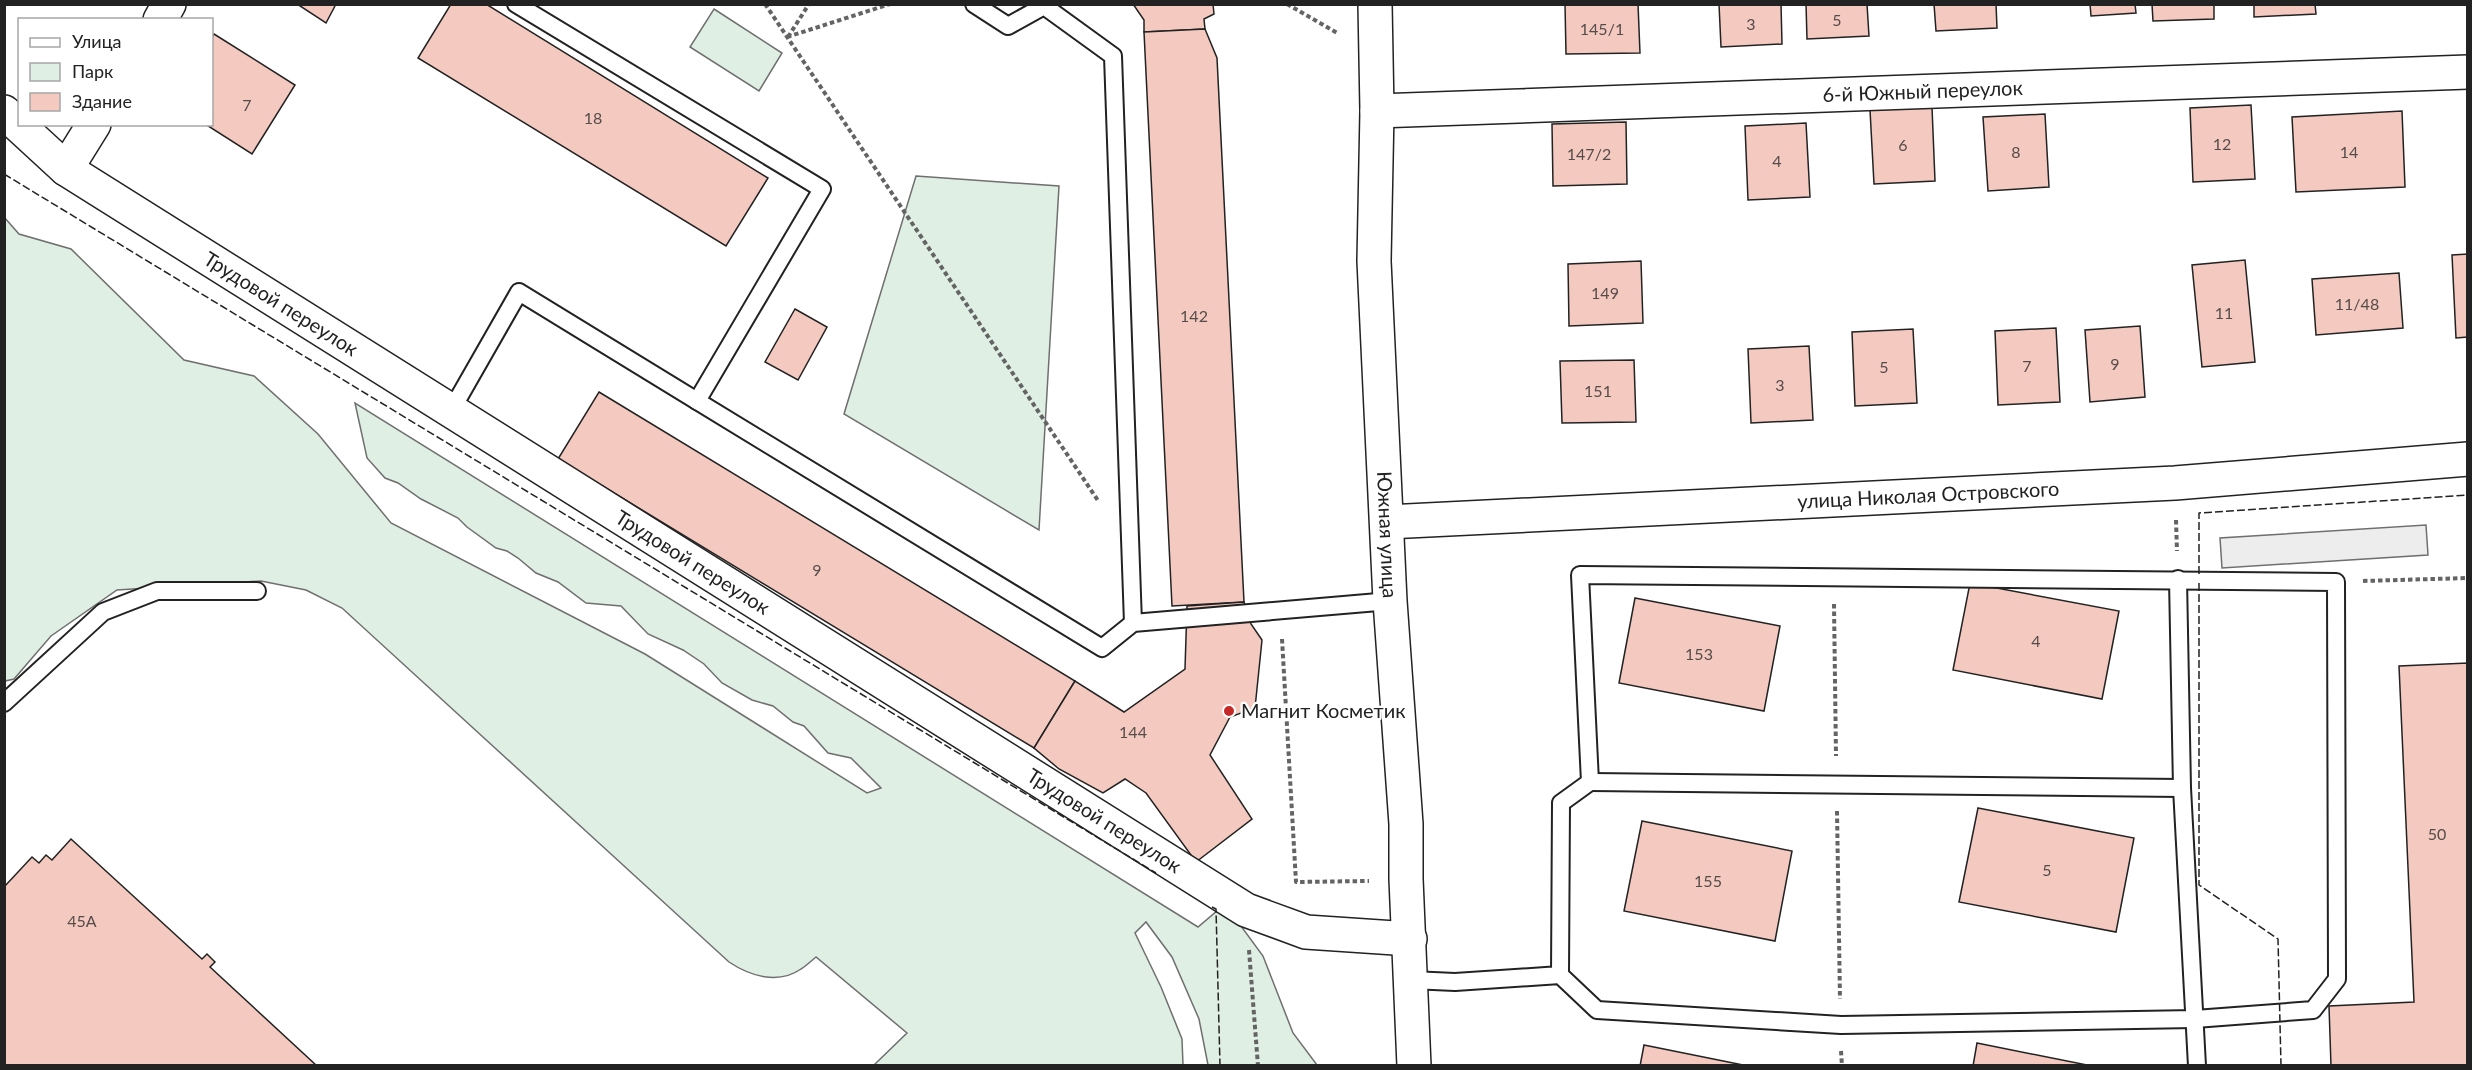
<svg xmlns="http://www.w3.org/2000/svg" width="2472" height="1070" viewBox="0 0 2472 1070" font-family="Lato,sans-serif">
<rect width="100%" height="100%" fill="#fff"/>
<!-- green -->
<g fill="#e0efe3" stroke="#6f6f6f" stroke-width="1.5">
<path d="M714,9L782,53L759,91L690,47Z"/>
<path d="M916,176L1059,186L1039,530L844,414Z"/>
<path d="M4,217L19,234L71,249L184,360L254,376L318,434L391,523L645,654L867,793L881,788L851,758L828,753L804,726L793,722L773,706L752,700L722,683L704,664L683,650L648,634L621,606L586,603L558,582L536,573L518,558L507,551L496,548L467,527L458,518L421,499L398,483L385,478L367,458L355,403L1198,927L1217,911L1241,926L1263,956L1293,1033L1317,1065H1208L1199,1019L1172,957L1146,922L1135,933L1161,987L1182,1039L1183,1065H874L907,1033L816,957C811,961 806,966 801,969C778,985 750,976 729,962L342,608L306,590L261,581L117,590L51,636L14,679L5,681Z"/>
</g>
<!-- parking -->
<path fill="#ededed" stroke="#6f6f6f" stroke-width="1.5" d="M2426,525L2428,555L2222,568L2220,538Z"/>
<!-- building -->
<g fill="#f3c9c0" stroke="#222" stroke-width="1.5">
<path d="M297,4H336L326,23Z"/>
<path d="M451,4H486L768,178L726,246L418,58Z"/>
<path d="M1133,4H1213L1214,14L1204,19L1205,29L1144,32V20Z"/>
<path d="M1565,4H1638L1640,53L1566,54Z"/>
<path d="M1719,4H1781L1782,44L1721,47Z"/>
<path d="M1806,4H1867L1869,36L1807,39Z"/>
<path d="M1934,4H1996L1997,28L1936,31Z"/>
<path d="M2090,4H2135L2136,13L2091,16Z"/>
<path d="M2152,4H2214V19L2153,21Z"/>
<path d="M2254,4H2315L2316,14L2254,17Z"/>
<path d="M1205,29L1217,58L1244,602L1172,606L1144,32Z"/>
<path d="M214,34L295,85L252,154L205,124H212V38Z"/>
<path d="M2251,105L2255,179L2193,182L2190,108Z"/>
<path d="M1932,107L1935,181L1874,184L1870,110Z"/>
<path d="M2402,111L2405,187L2296,192L2292,117Z"/>
<path d="M2045,114L2049,187L1988,191L1983,117Z"/>
<path d="M1626,122L1627,184L1553,186L1552,124Z"/>
<path d="M1806,123L1810,197L1748,200L1745,126Z"/>
<path d="M2468,254V337L2456,338L2452,255Z"/>
<path d="M2245,260L2255,362L2202,367L2192,265Z"/>
<path d="M1641,261L1643,323L1569,326L1568,264Z"/>
<path d="M2399,273L2403,328L2316,335L2312,279Z"/>
<path d="M795,309L827,327L798,380L765,362Z"/>
<path d="M2140,326L2145,397L2090,402L2085,330Z"/>
<path d="M2056,328L2060,402L1998,405L1995,331Z"/>
<path d="M1913,329L1917,403L1855,406L1852,332Z"/>
<path d="M1809,346L1813,420L1751,423L1748,349Z"/>
<path d="M1634,360L1636,422L1562,423L1560,361Z"/>
<path d="M599,392L1075,681L1034,748L558,459Z"/>
<path d="M1970,583L2119,611L2102,699L1953,670Z"/>
<path d="M1635,598L1780,626L1764,711L1619,683Z"/>
<path d="M1244,602L1251,624L1262,640L1255,708L1230,717L1210,755L1252,819L1196,862L1146,793L1125,779L1103,793L1059,769L1034,748L1075,681L1124,712L1185,669L1187,606Z"/>
<path d="M2468,663V1066H2331L2329,1006L2414,1002L2399,666Z"/>
<path d="M1978,808L2134,838L2116,932L1959,902Z"/>
<path d="M1642,821L1792,851L1775,941L1624,911Z"/>
<path d="M71,839L202,959L207,954L215,962L210,967L317,1066H4V887L32,857L39,863L46,855L52,860Z"/>
<path d="M1977,1043L2092,1066H1973Z"/>
<path d="M1644,1045L1748,1066H1640Z"/>
</g>
<g fill="none" stroke-linecap="round" stroke-linejoin="round">
<defs>
<g id="lane">
<path d="M516,4L822,189L697,401L1102,648L1133,623L1390,601"/>
<path d="M974,4L1008,26L1044,6L1113,56L1133,623"/>
<path d="M451,411L519,292L697,401"/>
<path d="M2178,579L2182,788L2197,1066"/>
<path d="M4,703L103,612L157,591H257"/>
<path d="M1590,782L2182,788"/>
<path d="M1411,980L1455,982L1560,975L1561,803L1590,782L1580,575L2336,582L2337,979L2313,1010L2195,1019L1841,1025L1597,1010L1560,975"/>
</g>
<g id="street">
<path d="M160,20L169,4"/>
<path id="s1" d="M1377,111L2468,72"/>
<path id="s2" d="M4,112L66,169L1246,910L1306,932L1410,939"/>
<path d="M66,169L94,124"/>
<path id="s3" d="M1387,522L2175,483L2468,459"/>
</g>
<g id="secondary">
<path id="s4" d="M1375,4L1377,111L1374,261L1390,601L1406,824V879L1414,1066"/>
</g>
</defs>
<!-- lane casing -->
<use href="#lane" stroke="#222" stroke-width="20"/>
<!-- street casing -->
<use href="#street" stroke="#222" stroke-width="36"/>
<!-- secondary casing -->
<use href="#secondary" stroke="#222" stroke-width="36"/>
<!-- path -->
<g stroke="#646464" stroke-width="4" stroke-dasharray="4.5 3" stroke-linecap="butt">
<path d="M765,4L1099,502"/>
<path d="M1287,4L1339,34"/>
<path d="M787,37L890,4"/>
<path d="M788,37L809,4"/>
<path d="M2176,520L2177,551"/>
<path d="M2363,581L2468,578"/>
<path d="M1834,604L1836,756"/>
<path d="M1282,639L1296,882L1369,881"/>
<path d="M1837,811L1840,999"/>
<path d="M1249,950L1258,1066"/>
<path d="M1841,1051L1842,1066"/>
</g>
<!-- lane -->
<use href="#lane" stroke="#fff" stroke-width="16"/>
<!-- street -->
<use href="#street" stroke="#fff" stroke-width="33"/>
<!-- secondary -->
<use href="#secondary" stroke="#fff" stroke-width="33"/>
<!-- fence -->
<g stroke="#222" stroke-width="1.5" stroke-dasharray="8 3" stroke-linecap="butt">
<path d="M4,174L1156,873"/>
<path d="M2199,574V513L2468,495"/>
<path d="M2199,583V885L2278,939L2281,1066"/>
<path d="M1212,907L1216,909L1220,1066"/>
</g>
</g>
<!-- markers -->
<circle fill="#c62828" stroke="#fff" stroke-width="2" cx="1229" cy="711" r="6"/>
<g text-anchor="middle" stroke-width="4.5" stroke-linejoin="round" paint-order="stroke">
<!-- number labels -->
<g font-size="16" fill="#564c4a">
<text x="1837" y="26">5</text>
<text x="1751" y="30">3</text>
<text x="1602" y="35">145/1</text>
<text x="247" y="111">7</text>
<text x="593" y="124">18</text>
<text x="2222" y="150">12</text>
<text x="1903" y="151">6</text>
<text x="2016" y="158">8</text>
<text x="2349" y="158">14</text>
<text x="1589" y="160">147/2</text>
<text x="1777" y="167">4</text>
<text x="1605" y="299">149</text>
<text x="2357" y="310">11/48</text>
<text x="2224" y="319">11</text>
<text x="1194" y="322">142</text>
<text x="2115" y="370">9</text>
<text x="2027" y="372">7</text>
<text x="1884" y="373">5</text>
<text x="1780" y="391">3</text>
<text x="1598" y="397">151</text>
<text x="817" y="576">9</text>
<text x="2036" y="647">4</text>
<text x="1699" y="660">153</text>
<text x="1133" y="738">144</text>
<text x="2437" y="840">50</text>
<text x="2047" y="876">5</text>
<text x="1708" y="887">155</text>
<text x="82" y="927">45А</text>
</g>
<!-- street labels -->
<g font-size="20" fill="#222" stroke="#fff">
<text dy="7" stroke="none"><textPath href="#s1" startOffset="546">6-й Южный переулок</textPath></text>
<text dy="7" stroke="none"><textPath href="#s2" startOffset="338">Трудовой переулок</textPath></text>
<text dy="7" stroke="none"><textPath href="#s3" startOffset="542">улица Николая Островского</textPath></text>
<text dy="7" stroke="none"><textPath href="#s4" startOffset="531">Южная улица</textPath></text>
<text dy="7" stroke="none"><textPath href="#s2" startOffset="824">Трудовой переулок</textPath></text>
<text dy="7" stroke="none"><textPath href="#s2" startOffset="1310">Трудовой переулок</textPath></text>
</g>
<!-- poi labels -->
<g font-size="20" fill="#222" stroke="#fff" text-anchor="start">
<text x="1241" y="718">Магнит Косметик</text>
</g>
</g>
<!-- border -->
<rect width="2472" height="1070" fill="none" stroke="#222222" stroke-width="12"/>
<!-- legend -->
<rect x="18" y="18" width="195" height="108" fill="#ffffff" stroke="#a7a7a7" stroke-width="1.5"/>
<rect x="30" y="38" width="30" height="9" fill="#ffffff" stroke="#a7a7a7" stroke-width="1.5"/>
<text x="72" y="48" font-size="18" fill="#222222">Улица</text>
<rect x="30" y="63" width="30" height="18" fill="#e0efe3" stroke="#a7a7a7" stroke-width="1.5"/>
<text x="72" y="78" font-size="18" fill="#222222">Парк</text>
<rect x="30" y="93" width="30" height="18" fill="#f3c9c0" stroke="#a7a7a7" stroke-width="1.5"/>
<text x="72" y="108" font-size="18" fill="#222222">Здание</text>
</svg>
